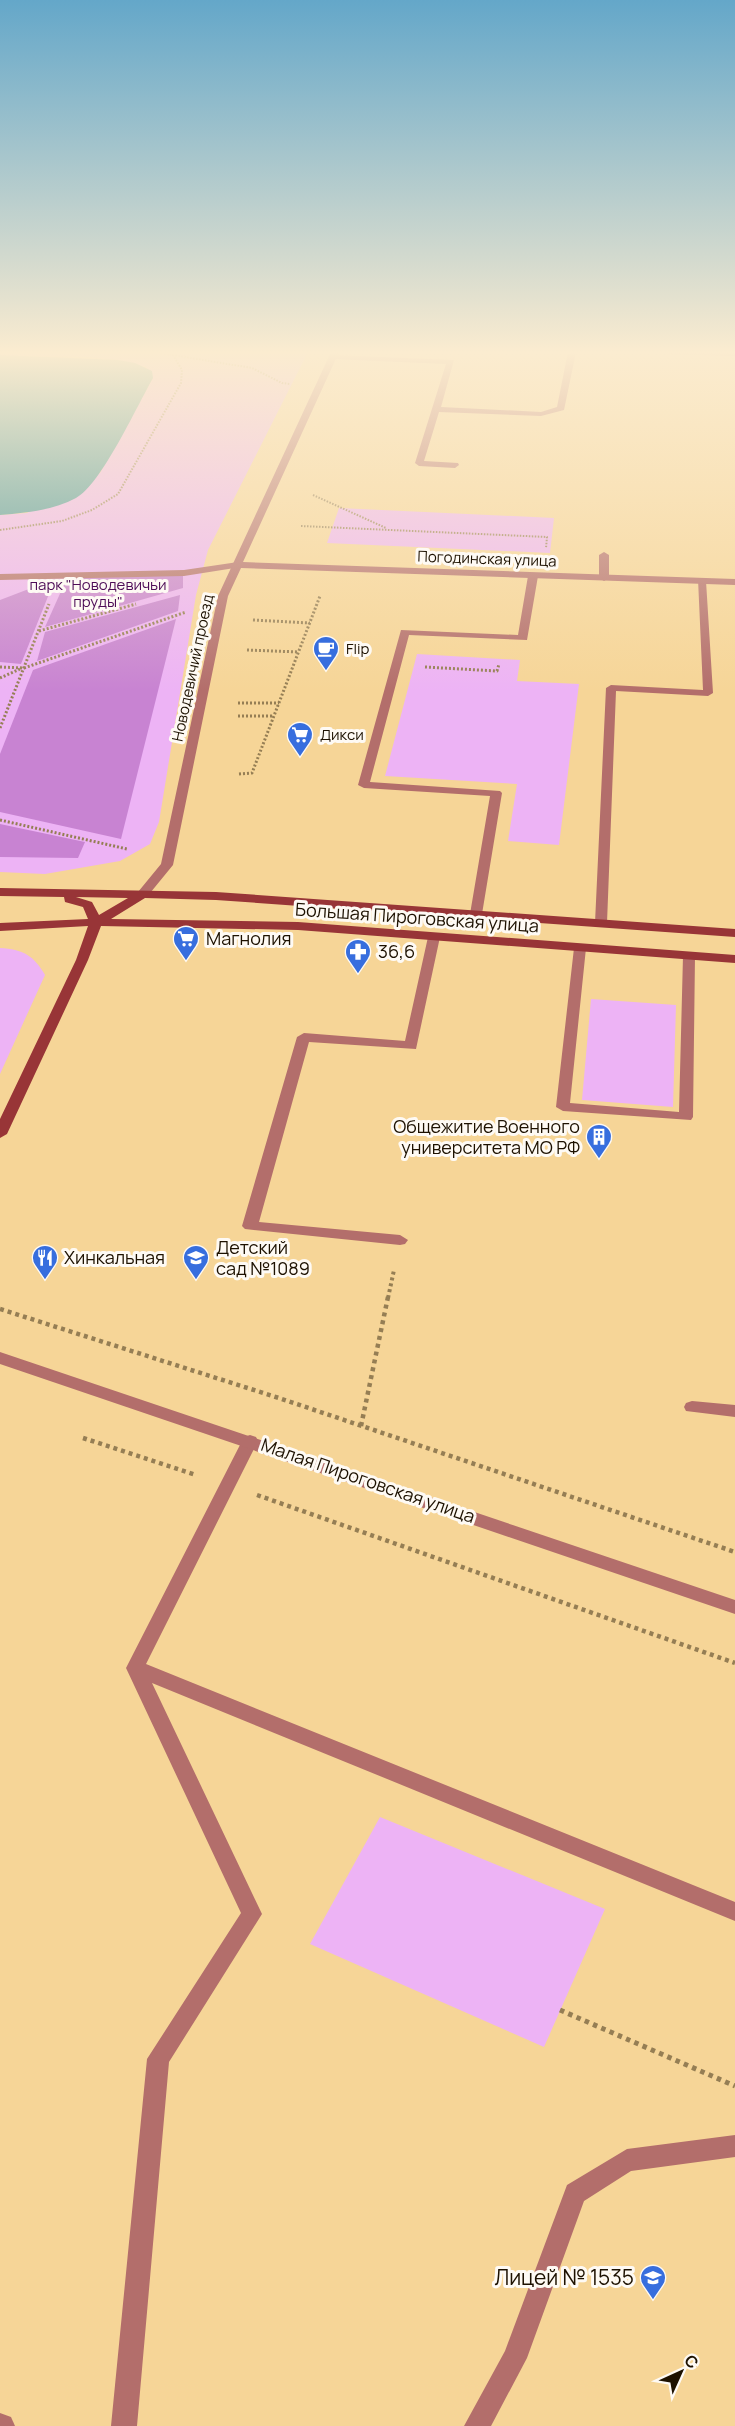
<svg xmlns="http://www.w3.org/2000/svg" width="735" height="2426" viewBox="0 0 735 2426" font-family="Manrope,sans-serif">
<rect width="100%" height="100%" fill="#f6d597"/>
<!-- green -->
<g fill="#edb3f5">
<path d="M0,352H308L208,550L196,595L159,822L150,844L120,861L45,874L0,872V515L27,513L100,473L153,378L146,367L118,360L89,357L0,355Z"/>
<path d="M339,508L554,518L550,553L327,543Z"/>
<path d="M417,654L520,660L517,681L579,684L559,845L508,841L517,784L385,776Z"/>
<path d="M0,948C23,949 34,956 45,975L0,1074Z"/>
<path d="M591,999L676,1005L673,1107L582,1100Z"/>
<path d="M380,1817L605,1909L544,2047L310,1944Z"/>
</g>
<!-- forest -->
<g fill="#c883d2">
<path d="M183,575V588L45,627L67,578Z"/>
<path d="M55,579L21,664L0,662V600Z"/>
<path d="M180,595L178,611L37,661L45,632Z"/>
<path d="M176,619L121,839L0,812V754L33,670Z"/>
<path d="M0,824L85,842L78,858L0,857Z"/>
</g>
<!-- water -->
<path fill="#3f939a" d="M0,355L118,360L135,363L152,371L153,378C137,406 101,485 76,498C54,510 25,513 0,515Z"/>
<g fill="none" stroke-linecap="round" stroke-linejoin="round">
<!-- path-far4 -->
<g stroke="#957e54" stroke-width="2" stroke-dasharray="1.5 1.5" stroke-linecap="butt">
<path d="M175,352L173,355L252,368L282,383L290,384"/>
<path d="M313,495L386,528"/>
<path d="M301,526L547,537L546,548"/>
<path d="M0,530L62,521L92,510L118,494L181,383L182,370L173,355L152,352"/>
</g>
<!-- path-far3 -->
<g stroke="#957e54" stroke-width="3" stroke-dasharray="2 2" stroke-linecap="butt">
<path d="M253,620L310,623"/>
<path d="M39,631L136,604"/>
<path d="M247,650L299,652"/>
<path d="M0,667L24,668L186,612"/>
<path d="M425,667L497,671L499,664"/>
<path d="M0,678L20,669"/>
<path d="M238,703H279"/>
<path d="M238,716H274"/>
<path d="M0,728L49,604"/>
<path d="M239,774L252,773L320,596"/>
<path d="M0,820L127,849"/>
</g>
<!-- path-far2 -->
<path stroke="#957e54" stroke-width="4" stroke-dasharray="3 3" stroke-linecap="butt" d="M388,1298L394,1270"/>
<!-- path-far1 -->
<g stroke="#957e54" stroke-width="4.5" stroke-dasharray="4 4" stroke-linecap="butt">
<path d="M0,1309L279,1398L735,1552"/>
<path d="M361,1426L388,1297"/>
<path d="M83,1438L196,1475"/>
<path d="M257,1495L735,1663"/>
</g>
<!-- path -->
<path stroke="#957e54" stroke-width="5" stroke-dasharray="4.5 4.5" stroke-linecap="butt" d="M560,2010L735,2086"/>
<!-- lane -->
<g fill="#b36e6b" fill-rule="evenodd">
<path d="M568,352H576L564,410L541,416L439,412L424,461L458,463L459,465L455,468L419,466L415,463L446,364L332,359L328,357L332,355L454,360L441,407L541,412L557,407Z"/>
<path d="M665,352H735V356L669,354Z"/>
<path d="M604,552L609,555V578L604,581L599,578V555Z"/>
<path d="M238,562L241,563V567L184,576L0,580V574L184,570Z"/>
<path d="M533,573L538,576L527,640L409,635L370,782L500,791L502,793L482,914L476,918L470,914L490,796L364,788L358,785L401,630L518,635L528,576Z"/>
<path d="M698,579L706,581L713,693L708,696L616,691L607,923L601,927L597,926L595,923L606,688L611,685L703,690Z"/>
<path d="M434,933L440,937L416,1049L309,1042L259,1222L400,1235L408,1240L405,1244L400,1245L245,1229L242,1226L297,1037L304,1033L405,1041L428,937Z"/>
<path d="M580,944L586,948L570,1103L679,1112L683,956L689,952L695,956L693,1117L691,1120L563,1111L556,1107L574,948Z"/>
<path d="M692,1401L735,1405V1417L686,1411L684,1407L686,1403Z"/>
<path d="M250,1435L256,1437L258,1441L146,1664L735,1902V1921L152,1683L262,1914L169,2062L137,2426H111L147,2059L241,1913L126,1668L242,1441L244,1437Z"/>
<path d="M735,2135V2157L631,2171L584,2201L527,2358L491,2426H464L505,2351L567,2185L627,2149Z"/>
<path d="M0,2413L11,2417L15,2426H0Z"/>
</g>
<!-- street -->
<g fill="#b36e6b" fill-rule="evenodd">
<path d="M331,352H339L243,562L735,579V585L241,568L228,596L173,865L146,898H138L136,895L138,892L161,864L218,596Z"/>
<path d="M0,1352L735,1600V1614L0,1364Z"/>
</g>
<!-- secondary -->
<path fill="#983537" fill-rule="evenodd" d="M0,888L216,892L735,929V937L216,900L145,898L111,919L298,922L735,955V963L298,930L101,926L88,960L7,1134L0,1138V1119L76,960L88,926L0,931V923L88,919L83,907L65,902L64,897L0,896ZM76,897L128,898L99,915L92,902Z"/>
</g>
<!-- sky -->
<linearGradient id="sky" x2="0" y2="1"><stop stop-color="#64a7c9"/><stop offset="0.51" stop-color="#fbecd0"/><stop offset="1" stop-color="#fbecd0" stop-opacity="0"/></linearGradient>
<rect width="735" height="691" fill="url(#sky)"/>
<!-- icons -->
<defs>
<symbol id="cafe-pin" viewBox="-11 -11 22 30"><path d="M0 17L-7.5 6A9.5 9.5 0 1 1 7.5 6Z" fill="#376ede" stroke="#fefaf4"/><path d="M-5.5-4.5H6V0H3Q3 3.5 0 3.5H-2.5Q-5.5 3.5-5.5 0ZM3-3.2v2h1.7v-2ZM-6 4.5H4V6H-6Z" fill="#fff"/></symbol>
<symbol id="supermarket-pin" viewBox="-11 -11 22 30"><path d="M0 17L-7.5 6A9.5 9.5 0 1 1 7.5 6Z" fill="#376ede" stroke="#fefaf4"/><path d="M-6-5.5h2.5l.6 2H6L4.5 2H-2.5L-4.4-4H-6ZM-1.5 3.2a1.3 1.3 0 1 0 .1 0ZM3 3.2a1.3 1.3 0 1 0 .1 0Z" fill="#fff"/></symbol>
<symbol id="pharmacy-pin" viewBox="-11 -11 22 30"><path d="M0 17L-7.5 6A9.5 9.5 0 1 1 7.5 6Z" fill="#376ede" stroke="#fefaf4"/><path d="M-2-6h4v4h4v4h-4v4h-4v-4h-4v-4h4Z" fill="#fff"/></symbol>
<symbol id="building-pin" viewBox="-11 -11 22 30"><path d="M0 17L-7.5 6A9.5 9.5 0 1 1 7.5 6Z" fill="#376ede" stroke="#fefaf4"/><path d="M-4-6H4V6H1V3H-1V6H-4ZM-2.5-4.3h1.7v1.8h-1.7ZM.8-4.3h1.7v1.8H.8ZM-2.5-1h1.7V.8h-1.7ZM.8-1h1.7V.8H.8Z" fill="#fff"/></symbol>
<symbol id="restaurant-pin" viewBox="-11 -11 22 30"><path d="M0 17L-7.5 6A9.5 9.5 0 1 1 7.5 6Z" fill="#376ede" stroke="#fefaf4"/><path d="M-5-6h1v4h1v-4h1v4h1v-4h1v5L-1.5 .5V6h-2V.5L-5-1ZM5-6V6H3V1.5H1.5Q1.5-4 5-6Z" fill="#fff"/></symbol>
<symbol id="school-pin" viewBox="-11 -11 22 30"><path d="M0 17L-7.5 6A9.5 9.5 0 1 1 7.5 6Z" fill="#376ede" stroke="#fefaf4"/><path d="M0-5L7-2L0 1L-7-2ZM-4 1L0 2.5L4 1V4Q0 6-4 4Z" fill="#fff"/></symbol>
</defs>
<g fill-rule="evenodd">
<use href="#cafe-pin" x="311" y="634" width="30" height="40"/>
<use href="#supermarket-pin" x="285" y="720" width="30" height="40"/>
<use href="#supermarket-pin" x="171" y="924" width="30" height="40"/>
<use href="#pharmacy-pin" x="343" y="937" width="30" height="40"/>
<use href="#building-pin" x="584" y="1122" width="30" height="40"/>
<use href="#restaurant-pin" x="30" y="1243" width="30" height="40"/>
<use href="#school-pin" x="181" y="1243" width="30" height="40"/>
<use href="#school-pin" x="638" y="2263" width="30" height="40"/>
</g>
<g text-anchor="middle" stroke-width="6" stroke-linejoin="round" paint-order="stroke">
<!-- far-street labels -->
<g font-size="15" fill="#1d1100" stroke="#fefaf4">
<text transform="translate(487 559) rotate(2)" y="5">Погодинская улица</text>
<text transform="translate(193 668) rotate(-78)" y="5">Новодевичий проезд</text>
</g>
<!-- far-park labels -->
<g font-size="15" fill="#4e0d57" stroke="#fefaf4">
<text x="98" y="590">парк "Новодевичьи<tspan x="98" dy="17">пруды"</tspan></text>
</g>
<!-- far-poi labels -->
<g font-size="15" fill="#1d1100" stroke="#fefaf4" text-anchor="start">
<text x="346" y="654">Flip</text>
<text x="320" y="740">Дикси</text>
</g>
<!-- street labels -->
<g font-size="18" fill="#1d1100" stroke="#fefaf4">
<text transform="translate(417 918) rotate(4)" y="6">Большая Пироговская улица</text>
<text transform="translate(368 1481) rotate(19)" y="6">Малая Пироговская улица</text>
</g>
<!-- poi labels -->
<g font-size="18" fill="#1d1100" stroke="#fefaf4" text-anchor="start">
<text x="206" y="945">Магнолия</text>
<text x="378" y="958">36,6</text>
<text x="580" y="1133" text-anchor="end">Общежитие Военного<tspan x="580" dy="21">университета МО РФ</tspan></text>
<text x="216" y="1254">Детский<tspan x="216" dy="21">сад №1089</tspan></text>
<text x="64" y="1264">Хинкальная</text>
</g>
<!-- near-poi labels -->
<g font-size="21" fill="#1d1100" stroke="#fefaf4" text-anchor="end">
<text x="634" y="2285">Лицей № 1535</text>
</g>
</g>
<!-- north arrow -->
<g transform="translate(681 2372) rotate(45)" stroke="#fefaf4" stroke-width="4.5" paint-order="stroke">
<path d="M0-4.5L10 22L0 15L-10 22Z" fill="#1d1100"/>
<text y="-9" font-size="16" font-weight="bold" text-anchor="middle" fill="#1d1100">С</text>
</g>
</svg>
